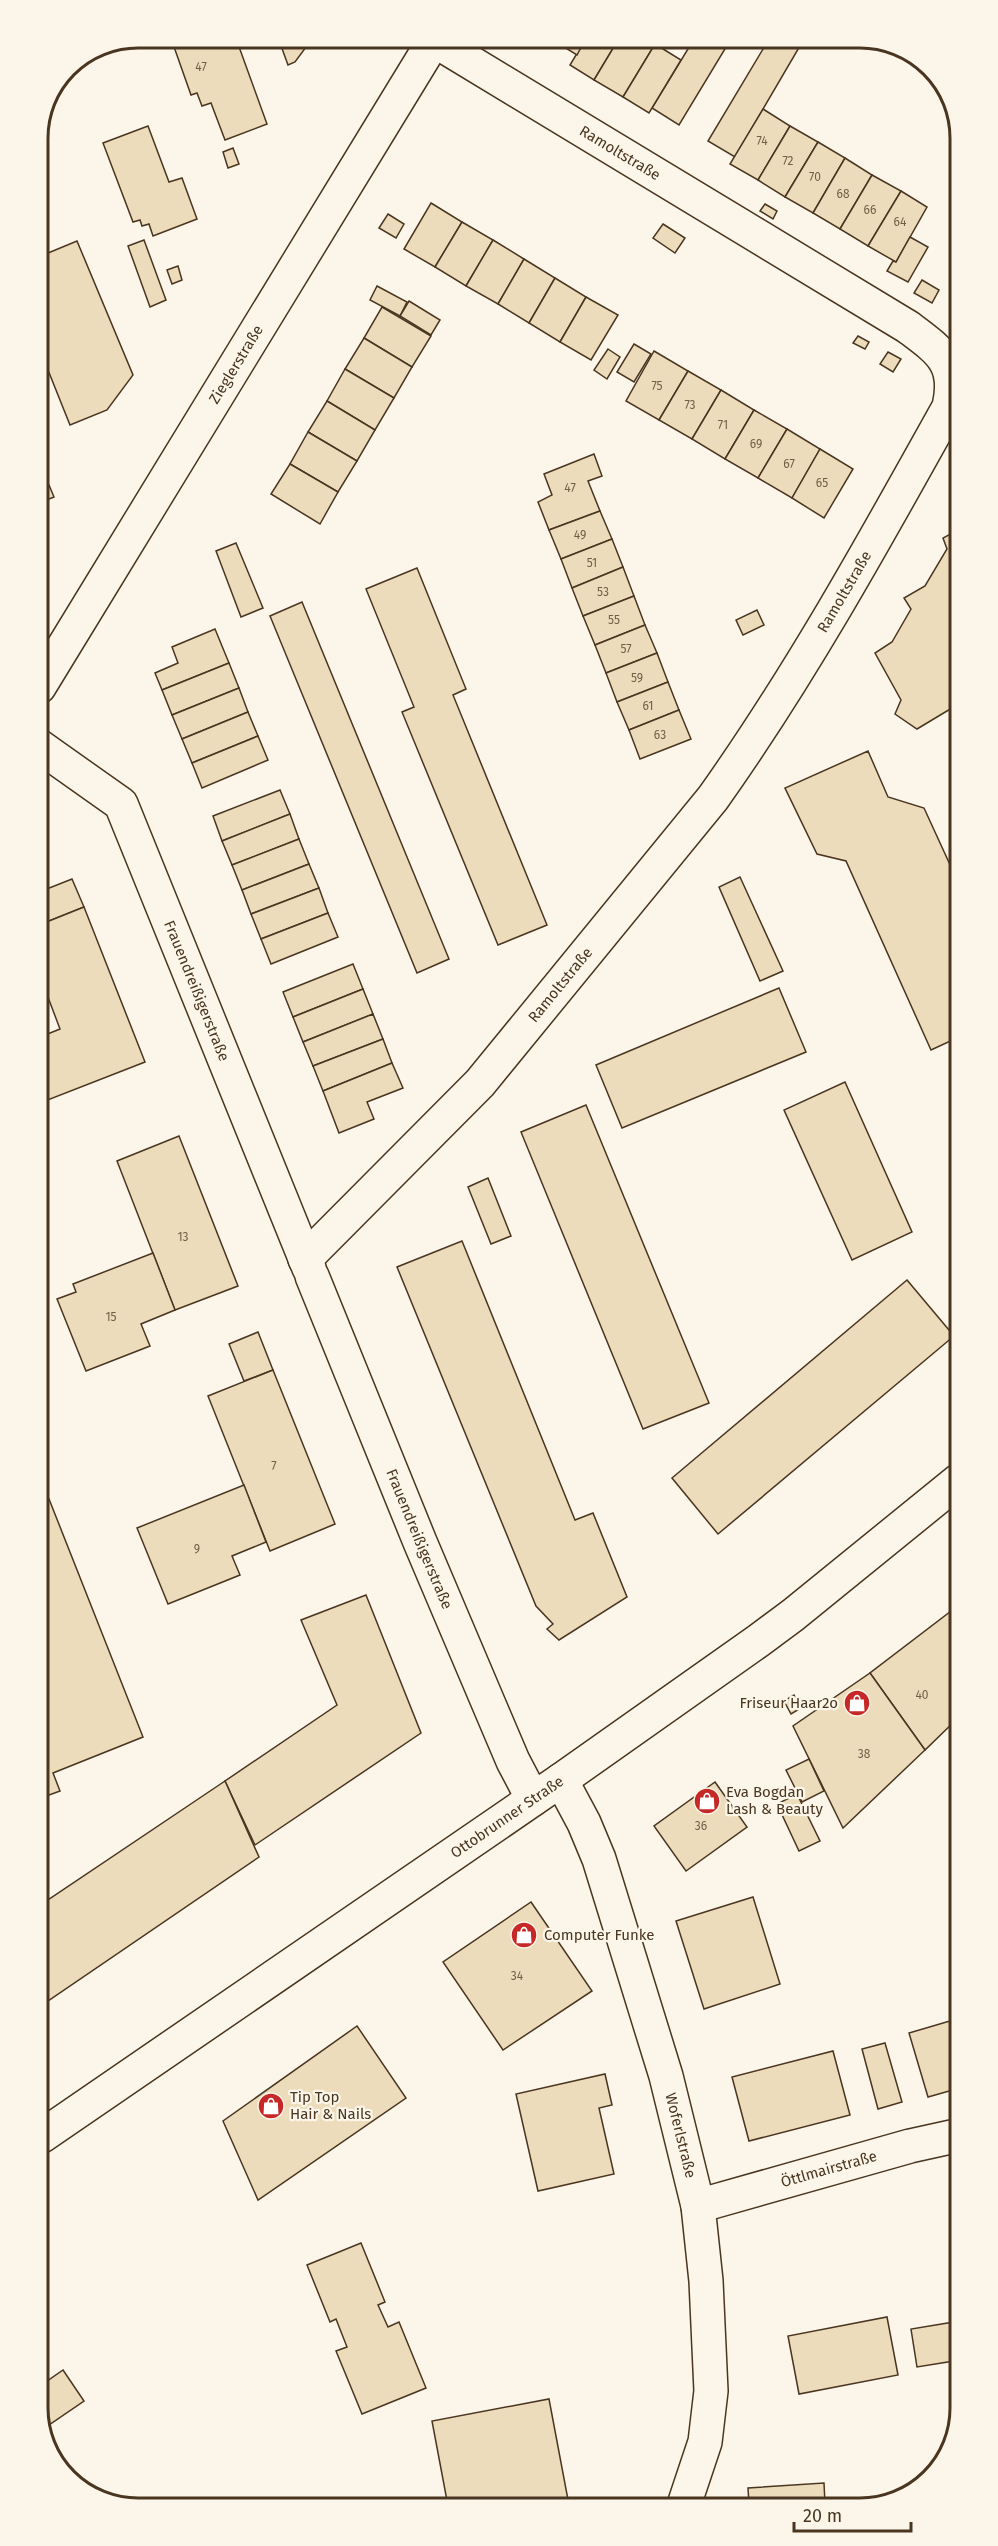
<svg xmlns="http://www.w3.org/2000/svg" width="998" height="2546" viewBox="0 0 998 2546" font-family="'Fira Sans',sans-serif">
<rect width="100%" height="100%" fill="#fbf6e9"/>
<!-- building -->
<g fill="#ecdcbc" stroke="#4a3520" stroke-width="1.5">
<path d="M802,38L804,39L735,157L708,141L769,39Z"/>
<path d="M694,39H731L679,125L652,108Z"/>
<path d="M585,40H618L594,80L570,65Z"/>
<path d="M585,40L577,55L554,41Z"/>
<path d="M618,40H649L655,44L623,97L594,80Z"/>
<path d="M280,43H309L295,62L288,65Z"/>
<path d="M173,44H238L267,124L225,140L211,103L202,106L197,93L191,95Z"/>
<path d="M655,44L681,60L649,113L623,97Z"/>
<path d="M100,45H120L73,63Z"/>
<path d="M763,109L790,126L758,180L730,164Z"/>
<path d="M148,126L169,182L182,178L197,219L153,236L149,224L142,226L140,220L133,222L103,143Z"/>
<path d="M790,126L818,142L785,197L758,180Z"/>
<path d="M818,142L845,158L813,213L785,197Z"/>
<path d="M233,148L239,164L228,168L223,152Z"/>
<path d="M845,158L872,175L840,229L813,213Z"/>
<path d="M872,175L901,191L868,246L840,229Z"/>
<path d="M901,191L927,207L896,262L868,246Z"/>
<path d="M431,203L462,222L435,267L404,249Z"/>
<path d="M765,204L777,211L773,219L760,211Z"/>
<path d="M388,214L404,224L396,238L379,228Z"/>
<path d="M462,222L493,240L466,286L435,267Z"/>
<path d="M663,224L685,238L675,253L653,238Z"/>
<path d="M910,237L928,247L908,282L887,271L893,261L896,262Z"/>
<path d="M144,240L166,300L150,307L128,246Z"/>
<path d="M493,240L524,259L498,304L466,286Z"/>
<path d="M77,241L133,375L107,410L70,425L38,345V259L41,256Z"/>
<path d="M524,259L555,278L529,323L498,304Z"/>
<path d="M178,266L182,280L172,284L167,270Z"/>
<path d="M555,278L586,297L560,342L529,323Z"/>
<path d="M922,280L939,290L932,303L914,293Z"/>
<path d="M377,286L407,302L400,316L370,300Z"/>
<path d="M586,297L618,315L591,360L560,342Z"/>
<path d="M409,301L440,320L431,335L400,316Z"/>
<path d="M382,307L431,336L412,367L364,338Z"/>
<path d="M858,336L869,342L865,349L853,343Z"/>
<path d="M364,338L412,367L394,398L345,369Z"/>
<path d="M634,344L651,354L634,382L617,372Z"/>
<path d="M608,349L620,357L607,379L594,370Z"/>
<path d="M654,351L688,371L659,420L626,401Z"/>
<path d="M888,352L901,359L893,372L880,364Z"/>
<path d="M345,369L394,398L375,430L327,401Z"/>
<path d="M688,371L721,390L692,439L659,420Z"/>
<path d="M721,390L754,410L725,459L692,439Z"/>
<path d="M327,401L375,430L357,461L308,432Z"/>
<path d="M754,410L787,429L758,478L725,459Z"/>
<path d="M787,429L820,449L792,498L758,478Z"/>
<path d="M308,432L357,461L338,492L290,464Z"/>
<path d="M820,449L853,469L824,518L792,498Z"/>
<path d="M594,454L602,476L588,481L600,511L549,530L538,502L552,495L544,474Z"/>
<path d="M290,464L338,492L320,524L271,494Z"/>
<path d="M49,485L54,497L39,503L38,489Z"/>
<path d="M600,511L612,539L561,559L549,530Z"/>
<path d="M956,531L957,705L917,729L895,714L901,700L875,653L892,642L911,609L904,598L925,586L947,549L943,538Z"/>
<path d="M612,539L623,567L572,588L561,559Z"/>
<path d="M236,543L263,608L241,617L216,551Z"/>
<path d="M623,567L634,596L583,616L572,588Z"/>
<path d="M417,568L466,689L453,695L547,925L498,945L402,712L414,707L366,589Z"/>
<path d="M634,596L645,625L595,645L583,616Z"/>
<path d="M302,602L449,959L417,973L270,616Z"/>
<path d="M757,610L764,625L743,635L736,620Z"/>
<path d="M645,625L657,653L606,673L595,645Z"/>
<path d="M215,629L229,663L162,690L155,673L178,663L172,647Z"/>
<path d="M657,653L668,682L617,702L606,673Z"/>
<path d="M229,663L239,688L172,715L162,690Z"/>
<path d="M668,682L679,710L629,730L617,702Z"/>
<path d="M239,688L248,712L182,739L172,715Z"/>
<path d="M679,710L691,739L640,759L629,730Z"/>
<path d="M248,712L258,736L192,763L182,739Z"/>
<path d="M258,736L268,760L202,788L192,763Z"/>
<path d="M868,751L888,797L924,808L957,880V1038L931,1050L846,861L817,854L785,788Z"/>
<path d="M280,790L290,814L222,841L213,816Z"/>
<path d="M290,814L299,839L232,865L222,841Z"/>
<path d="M299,839L309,864L242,890L232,865Z"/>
<path d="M309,864L319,888L251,914L242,890Z"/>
<path d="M740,877L783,971L760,981L719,887Z"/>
<path d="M72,879L84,907L39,925V892Z"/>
<path d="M319,888L328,913L261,939L251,914Z"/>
<path d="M84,907L145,1062L40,1103V1037L60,1029L40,976L39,925Z"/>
<path d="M328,913L338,937L271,964L261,939Z"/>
<path d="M353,964L363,989L293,1017L283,992Z"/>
<path d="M779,988L806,1052L622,1128L596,1065Z"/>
<path d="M363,989L373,1014L303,1042L293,1017Z"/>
<path d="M373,1014L383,1039L313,1066L303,1042Z"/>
<path d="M383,1039L392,1063L323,1091L313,1066Z"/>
<path d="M392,1063L403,1088L367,1102L374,1119L339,1133L323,1091Z"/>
<path d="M845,1082L912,1232L852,1260L784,1110Z"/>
<path d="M586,1105L709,1403L643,1429L521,1132Z"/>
<path d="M179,1136L238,1286L175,1310L117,1161Z"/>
<path d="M488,1178L511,1236L491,1244L468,1187Z"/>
<path d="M462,1241L575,1520L593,1513L627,1597L559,1640L547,1629L553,1624L536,1606L397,1267Z"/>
<path d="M153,1253L175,1310L141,1324L150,1346L86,1371L57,1299L76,1292L73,1284Z"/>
<path d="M907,1280L954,1336L718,1534L672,1478Z"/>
<path d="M258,1332L273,1370L244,1381L229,1344Z"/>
<path d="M273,1370L335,1524L270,1551L208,1396Z"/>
<path d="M244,1485L266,1542L232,1556L240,1575L168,1604L137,1528Z"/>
<path d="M49,1499L143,1737L53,1773L60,1791L41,1798V1502Z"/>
<path d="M366,1595L421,1733L255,1845L225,1781L337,1705L301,1620Z"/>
<path d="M959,1605V1717L925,1750L870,1673Z"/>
<path d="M870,1673L925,1750L843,1828L793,1726Z"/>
<path d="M794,1695L801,1708L791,1714L784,1701Z"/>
<path d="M809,1759L824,1791L802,1802L786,1770Z"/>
<path d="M225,1781L259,1857L42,2005V1904Z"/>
<path d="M715,1782L747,1827L686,1871L654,1826Z"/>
<path d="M797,1794L820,1841L799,1851L777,1804Z"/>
<path d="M753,1897L780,1984L704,2009L676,1921Z"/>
<path d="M531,1902L592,1991L503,2050L443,1962Z"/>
<path d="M960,2018V2088L928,2097L909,2033Z"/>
<path d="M357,2026L406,2098L258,2200L223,2121Z"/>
<path d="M885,2043L902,2102L878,2109L862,2049Z"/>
<path d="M833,2051L850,2115L749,2141L732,2077Z"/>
<path d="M605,2074L612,2105L599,2108L614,2174L538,2191L516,2094Z"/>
<path d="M361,2243L385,2302L378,2305L388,2327L399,2322L426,2388L362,2414L336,2351L347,2347L336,2319L330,2322L307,2265Z"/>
<path d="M887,2317L898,2375L799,2394L788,2336Z"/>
<path d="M960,2321V2360L917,2367L911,2329Z"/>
<path d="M63,2370L84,2401L43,2429V2384Z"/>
<path d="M549,2399L569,2505L448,2506L432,2421Z"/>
<path d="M824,2483L825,2504H749L748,2488Z"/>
</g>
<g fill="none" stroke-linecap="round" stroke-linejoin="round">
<defs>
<g id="minor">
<path id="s1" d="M39,687L433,42"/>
<path id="s2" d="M39,746L121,804L309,1268"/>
<path id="s3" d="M305,1259L480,1083L713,798C801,674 875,540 949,407C959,363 940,351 908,327L437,42"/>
<path id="s4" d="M312,1276L420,1542L513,1761L533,1799"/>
<path id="s5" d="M561,1780L584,1823L599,1859L666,2076L698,2206L706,2281L711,2391L705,2442L684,2505"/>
<path id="s6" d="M698,2206L910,2146L960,2135"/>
</g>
<g id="secondary">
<path id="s7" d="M42,2136L561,1780L758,1641L793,1615L958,1481"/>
</g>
</defs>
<!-- minor casing -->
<use href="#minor" stroke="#4a3520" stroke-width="36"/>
<!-- secondary casing -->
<use href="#secondary" stroke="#4a3520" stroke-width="36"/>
<!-- minor -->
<use href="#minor" stroke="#fbf6e9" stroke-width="33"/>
<!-- secondary -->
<use href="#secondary" stroke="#fbf6e9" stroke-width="33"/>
</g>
<!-- icons -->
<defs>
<symbol id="shop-disc" viewBox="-11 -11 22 22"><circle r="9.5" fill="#c62828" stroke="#fbf6e9"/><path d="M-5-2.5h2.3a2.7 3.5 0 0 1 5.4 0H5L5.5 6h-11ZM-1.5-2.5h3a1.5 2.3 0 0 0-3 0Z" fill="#fff"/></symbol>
</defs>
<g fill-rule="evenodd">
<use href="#shop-disc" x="842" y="1688" width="30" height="30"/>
<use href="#shop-disc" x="692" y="1786" width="30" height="30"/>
<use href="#shop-disc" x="509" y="1920" width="30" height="30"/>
<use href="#shop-disc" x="256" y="2091" width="30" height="30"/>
</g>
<g text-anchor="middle" stroke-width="4.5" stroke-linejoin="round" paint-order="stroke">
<!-- number labels -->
<g font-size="12" fill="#725f47">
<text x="201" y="71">47</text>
<text x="762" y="145">74</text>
<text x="788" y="165">72</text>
<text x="815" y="181">70</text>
<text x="843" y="198">68</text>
<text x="870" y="214">66</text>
<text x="900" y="226">64</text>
<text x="657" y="390">75</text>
<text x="690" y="409">73</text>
<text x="723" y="429">71</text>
<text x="756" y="448">69</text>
<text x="789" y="468">67</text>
<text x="822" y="487">65</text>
<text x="570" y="492">47</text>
<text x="580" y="539">49</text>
<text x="592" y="567">51</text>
<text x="603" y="596">53</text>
<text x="614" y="624">55</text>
<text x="626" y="653">57</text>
<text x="637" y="682">59</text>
<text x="648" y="710">61</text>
<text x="660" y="739">63</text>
<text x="183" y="1241">13</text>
<text x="111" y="1321">15</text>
<text x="274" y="1470">7</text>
<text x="197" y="1553">9</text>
<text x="922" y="1699">40</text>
<text x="864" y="1758">38</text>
<text x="701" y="1830">36</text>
<text x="517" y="1980">34</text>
</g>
<!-- street labels -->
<g font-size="15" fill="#4a3520" stroke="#fbf6e9">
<text transform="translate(620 153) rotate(31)" y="5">Ramoltstraße</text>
<text dy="5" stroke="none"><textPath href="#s1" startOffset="378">Zieglerstraße</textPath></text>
<text dy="5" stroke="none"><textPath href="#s3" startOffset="861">Ramoltstraße</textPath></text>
<text dy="5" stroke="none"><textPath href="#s3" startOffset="375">Ramoltstraße</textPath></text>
<text dy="5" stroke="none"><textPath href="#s2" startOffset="302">Frauendreißigerstraße</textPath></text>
<text dy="5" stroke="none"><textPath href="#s4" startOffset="284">Frauendreißigerstraße</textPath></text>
<text dy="5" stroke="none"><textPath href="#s7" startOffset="564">Ottobrunner Straße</textPath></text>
<text dy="5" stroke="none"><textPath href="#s5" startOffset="376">Woferlstraße</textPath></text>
<text dy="5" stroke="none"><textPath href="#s6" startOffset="136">Öttlmairstraße</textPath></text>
</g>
<!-- poi labels -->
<g font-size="15" fill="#4a3520" stroke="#fbf6e9" text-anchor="start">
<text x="838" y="1708" text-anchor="end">Friseur Haar2o</text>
<text x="726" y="1797">Eva Bogdan<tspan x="726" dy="17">Lash &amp; Beauty</tspan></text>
<text x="544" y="1940">Computer Funke</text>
<text x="290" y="2102">Tip Top<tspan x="290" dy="17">Hair &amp; Nails</tspan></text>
</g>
</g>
<!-- crop -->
<path d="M0 0H998V2546H0ZM138 48H860A90 90 0 0 1 950 138V2408A90 90 0 0 1 860 2498H138A90 90 0 0 1 48 2408V138A90 90 0 0 1 138 48Z" fill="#fbf6e9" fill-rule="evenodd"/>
<path fill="none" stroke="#4a3520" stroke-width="3" d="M138 48H860A90 90 0 0 1 950 138V2408A90 90 0 0 1 860 2498H138A90 90 0 0 1 48 2408V138A90 90 0 0 1 138 48Z"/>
<!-- scale -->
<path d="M794 2522v9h117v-9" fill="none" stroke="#4a3520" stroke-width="3"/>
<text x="803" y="2522" font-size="18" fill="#4a3520" stroke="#fbf6e9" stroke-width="4.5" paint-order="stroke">20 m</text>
</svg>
